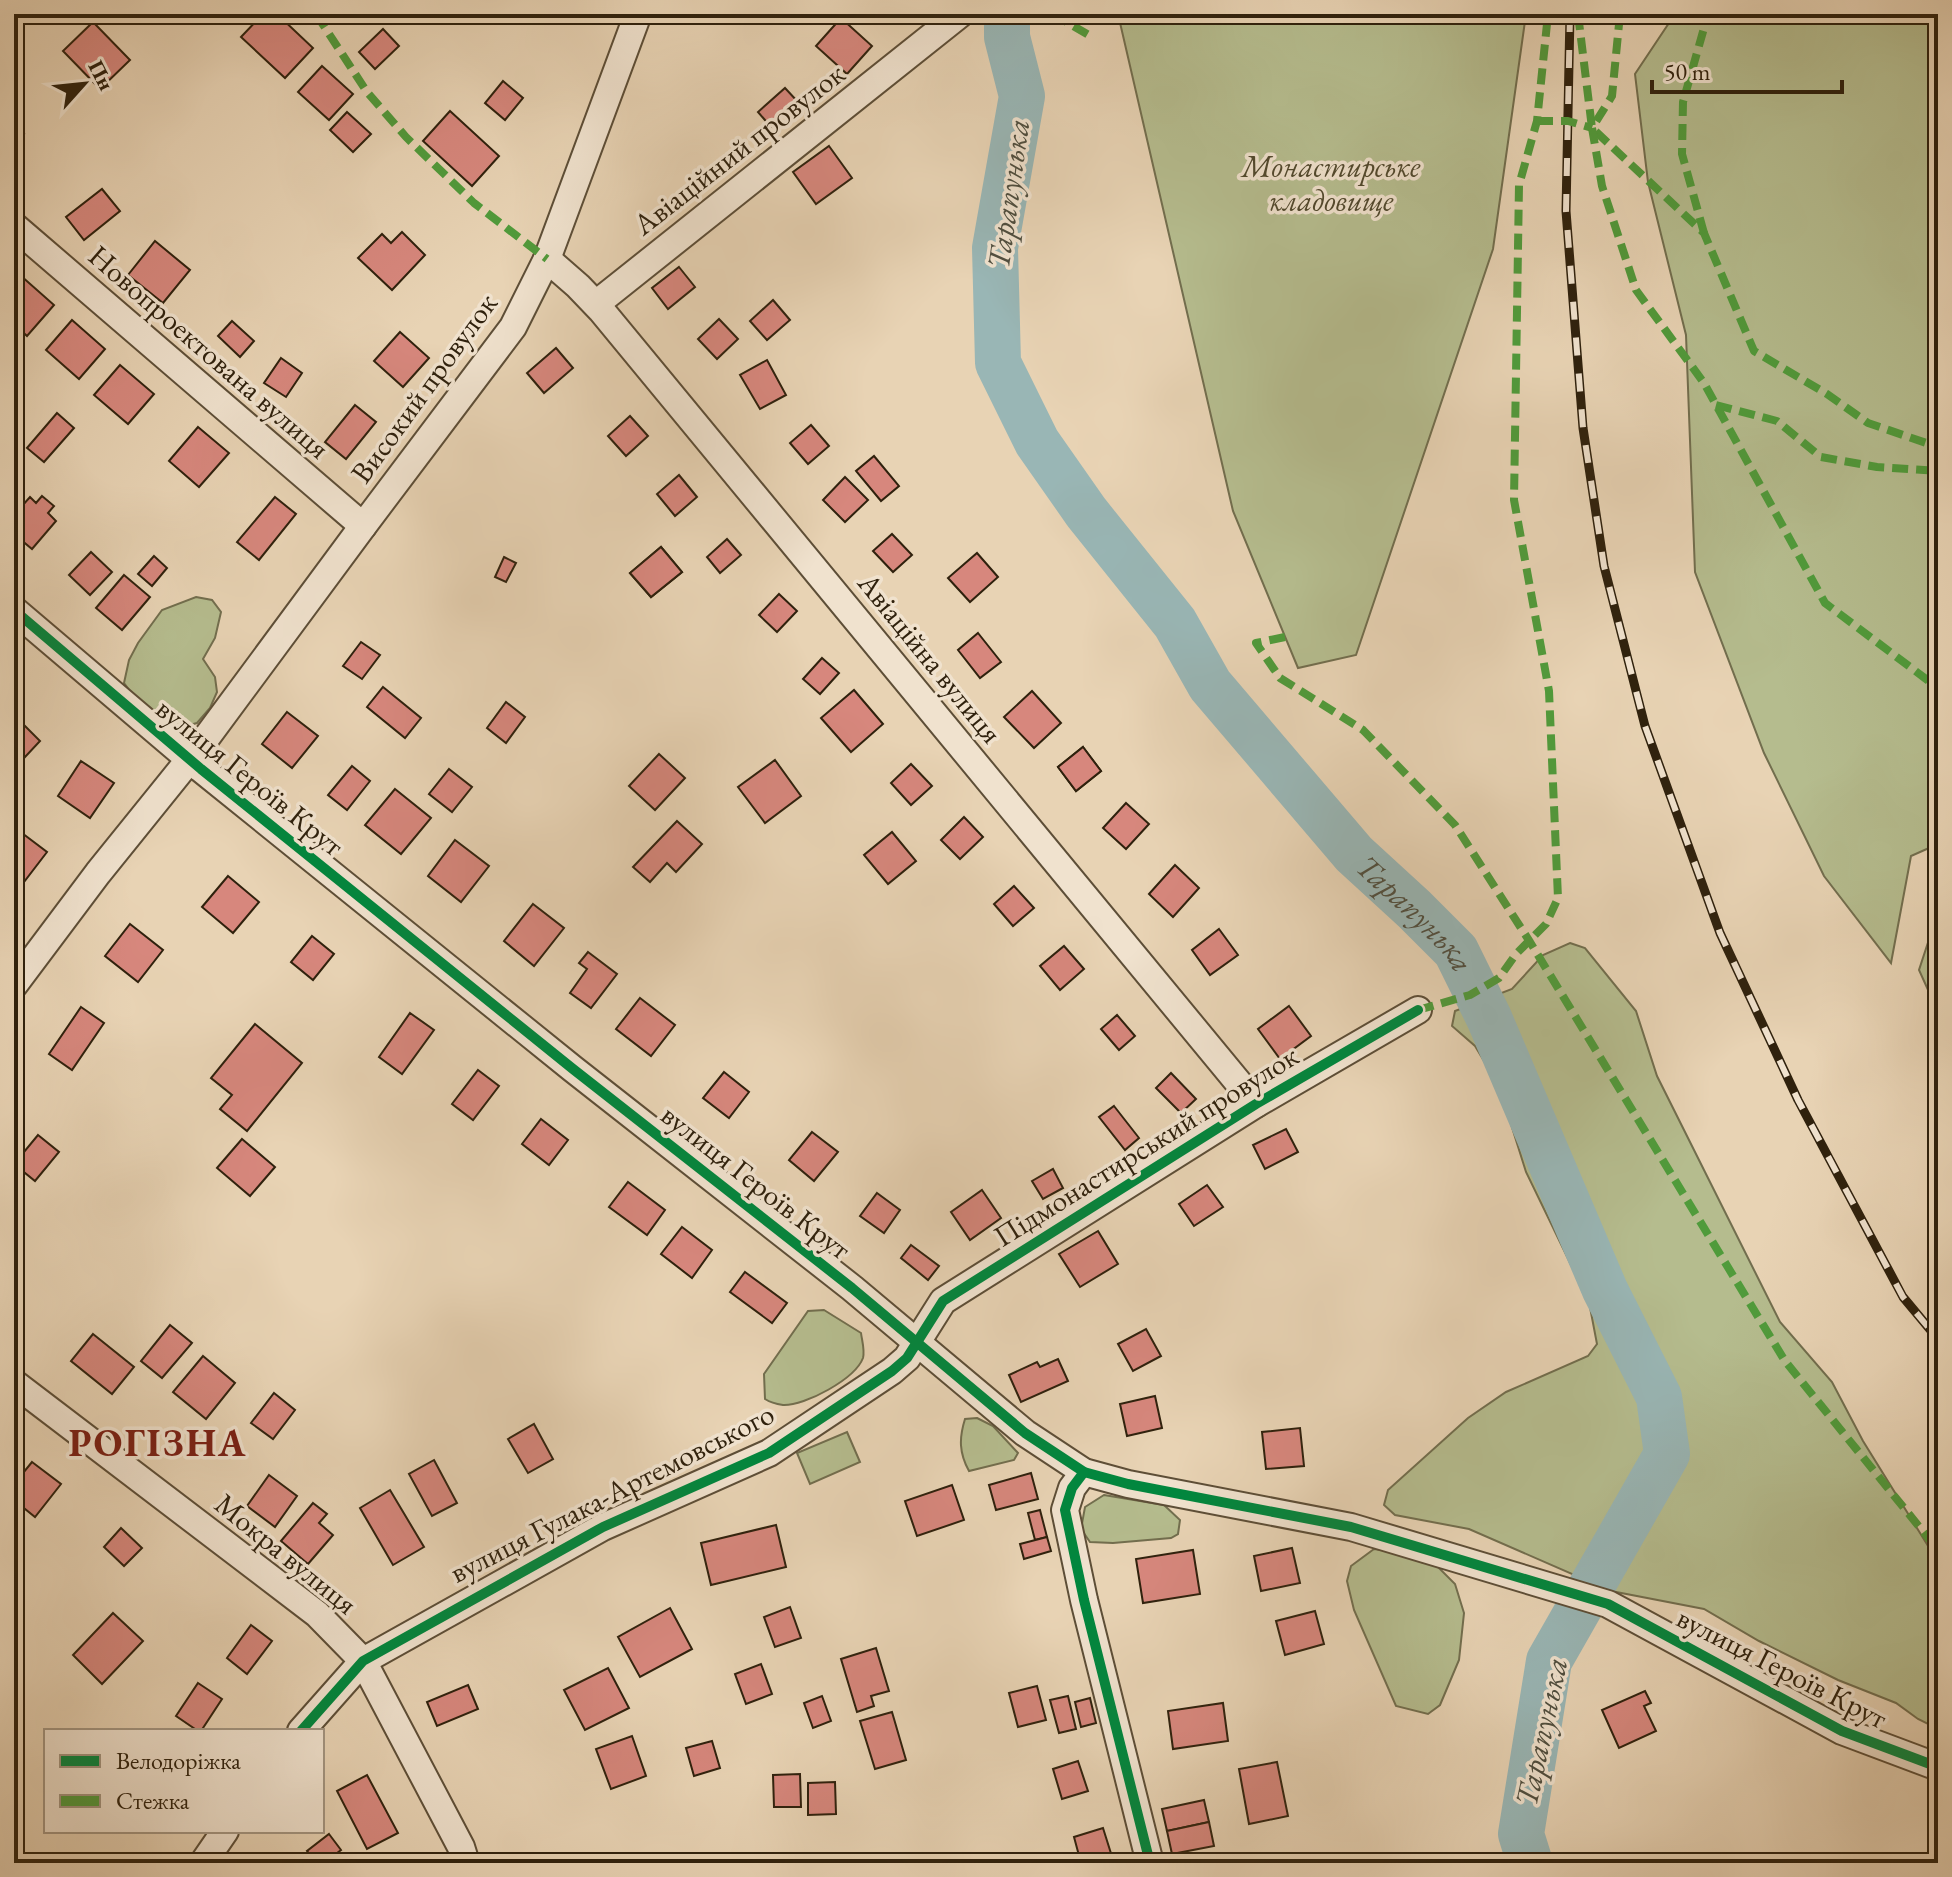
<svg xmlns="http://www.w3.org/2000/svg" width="1952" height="1877" viewBox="0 0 1952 1877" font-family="'EB Garamond',serif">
<rect width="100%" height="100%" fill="#e8d3b4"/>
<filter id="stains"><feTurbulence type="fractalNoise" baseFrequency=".0025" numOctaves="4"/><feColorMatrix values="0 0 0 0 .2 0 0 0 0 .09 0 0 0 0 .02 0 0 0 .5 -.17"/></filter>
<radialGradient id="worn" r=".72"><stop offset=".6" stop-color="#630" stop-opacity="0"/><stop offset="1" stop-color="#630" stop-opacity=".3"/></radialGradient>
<!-- green -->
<g fill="#b5bc8e" stroke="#726e4e" stroke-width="2">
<path d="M1118,14H1526L1493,249L1356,655L1298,668L1233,511Z"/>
<path d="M1675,14H1938V844L1911,856L1891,963L1824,876L1764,753L1695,572L1686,335L1648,182L1635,74Z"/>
<path d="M196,597L212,600L221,612L215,638L203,659L215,677L217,692L210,708L197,723L175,729L143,708L124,683L129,660L138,643L162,610Z"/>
<path d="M1938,912V1012L1919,970Z"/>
<path d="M1570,943L1585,948L1636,1011L1657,1076L1780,1322L1832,1382L1863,1441L1938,1562V1729L1918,1719L1896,1703L1838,1680L1759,1641L1704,1609L1611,1591L1469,1529L1395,1515L1384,1505L1388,1490L1468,1418L1506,1392L1588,1356L1597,1344L1589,1302L1526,1172L1499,1086L1475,1046L1452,1026L1455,1011L1512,989L1543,955Z"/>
<path d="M824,1310L861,1333C862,1341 865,1350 863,1358C855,1379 805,1406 783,1405C776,1404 771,1403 765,1399L764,1374L808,1311Z"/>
<path d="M977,1418L993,1426L1018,1453L1014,1460L969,1471C959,1453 959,1438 965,1419Z"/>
<path d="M847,1432L860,1462L810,1484L797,1453Z"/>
<path d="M1104,1495L1164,1505L1180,1520L1178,1534L1171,1538L1113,1543L1090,1542L1081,1529L1085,1507Z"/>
<path d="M1374,1549L1418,1554L1432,1561L1455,1584L1464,1613L1459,1660L1440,1705L1428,1714L1396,1706L1354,1610L1347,1581L1351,1566Z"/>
</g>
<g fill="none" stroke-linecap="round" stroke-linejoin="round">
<!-- river -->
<path stroke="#99b6b5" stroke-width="46" id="s1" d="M1007,14V37L1022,96L995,248L998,363L1037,442L1086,512L1175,623L1210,685L1354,854L1414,909L1456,951L1489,1018L1605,1290L1659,1397L1667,1454L1549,1661L1521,1834L1530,1863"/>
</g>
<!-- building -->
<g fill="#d7877d" stroke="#2f210d" stroke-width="2">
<path d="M263,14H277L313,48L285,78L241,37Z"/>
<path d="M841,18L872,46L847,74L816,46Z"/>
<path d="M93,22L130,60L100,89L63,51Z"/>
<path d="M383,29L399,46L375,69L359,52Z"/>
<path d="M322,66L353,94L329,120L298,92Z"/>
<path d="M503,81L523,98L505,120L485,103Z"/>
<path d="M785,88L798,102L771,127L758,112Z"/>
<path d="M450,111L499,156L472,186L423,141Z"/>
<path d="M347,112L371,134L353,152L330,130Z"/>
<path d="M14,126L24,134L14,147Z"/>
<path d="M829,146L852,178L816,204L793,172Z"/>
<path d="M102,189L120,211L84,240L66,217Z"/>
<path d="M402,232L425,255L392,290L358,258L382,234L391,243Z"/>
<path d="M155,241L190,270L163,303L128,275Z"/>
<path d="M679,267L695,287L668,309L652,288Z"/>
<path d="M20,275L54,305L27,336L14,324V282Z"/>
<path d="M773,300L790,320L767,340L750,321Z"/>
<path d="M719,319L738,339L717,359L698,339Z"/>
<path d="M72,320L105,349L79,379L46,350Z"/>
<path d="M232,321L254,341L240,357L218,336Z"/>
<path d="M400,332L429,358L403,387L374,361Z"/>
<path d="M556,348L573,368L544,393L527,373Z"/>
<path d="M281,358L302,373L286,397L264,383Z"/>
<path d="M767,360L786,395L760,409L740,375Z"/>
<path d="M120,365L154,394L128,424L94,395Z"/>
<path d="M355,405L376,422L346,459L325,442Z"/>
<path d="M57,413L74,428L44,462L27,448Z"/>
<path d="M630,416L648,436L626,456L608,436Z"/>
<path d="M811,425L829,446L808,464L790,443Z"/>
<path d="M198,427L229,453L199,487L169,461Z"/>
<path d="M874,456L899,486L881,501L856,471Z"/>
<path d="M679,475L697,497L675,516L657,494Z"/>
<path d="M845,477L868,500L845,522L823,500Z"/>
<path d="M42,496L54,506L48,513L56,521L32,549L14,534V515L30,497L36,503Z"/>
<path d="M275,497L296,514L259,560L237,542Z"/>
<path d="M892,534L912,555L893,572L873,551Z"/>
<path d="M727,539L741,555L720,573L707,557Z"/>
<path d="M661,547L682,572L651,597L630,573Z"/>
<path d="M661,547L682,572L651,597L630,573Z"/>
<path d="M91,552L112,572L90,595L69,575Z"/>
<path d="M977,553L998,577L970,602L948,578Z"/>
<path d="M154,556L167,568L152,586L138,574Z"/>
<path d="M504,557L516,563L506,582L495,577Z"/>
<path d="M124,575L150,597L122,630L96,608Z"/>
<path d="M779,594L797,611L777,632L759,615Z"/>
<path d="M978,633L1001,662L980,678L958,650Z"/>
<path d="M361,642L380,655L362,679L343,666Z"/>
<path d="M822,658L839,673L820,694L803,679Z"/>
<path d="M383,687L421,718L405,738L367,707Z"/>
<path d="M854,690L883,724L851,752L821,718Z"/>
<path d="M1032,691L1061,723L1034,748L1004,717Z"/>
<path d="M506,702L525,717L506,743L487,728Z"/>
<path d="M287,712L318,736L292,768L262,744Z"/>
<path d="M23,724L40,741L25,757L14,746V733Z"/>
<path d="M1083,747L1101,771L1076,791L1058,767Z"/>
<path d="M1083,747L1101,771L1076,791L1058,767Z"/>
<path d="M659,754L685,778L655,810L629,786Z"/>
<path d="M775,760L801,796L765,823L738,787Z"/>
<path d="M81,761L114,783L90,818L58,796Z"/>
<path d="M911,764L932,786L911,805L891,783Z"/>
<path d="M352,766L370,781L347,810L328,795Z"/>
<path d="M449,769L472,787L452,812L429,794Z"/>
<path d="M395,789L431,818L401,854L365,825Z"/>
<path d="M1126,803L1149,824L1126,849L1103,828Z"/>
<path d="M964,817L983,837L960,859L941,840Z"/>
<path d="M677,821L702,844L676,872L667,863L650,882L633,867Z"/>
<path d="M14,827L47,852L14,895Z"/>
<path d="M892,832L916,861L888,884L864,855Z"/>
<path d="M455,840L489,866L461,902L428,876Z"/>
<path d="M1175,865L1199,888L1173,917L1149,894Z"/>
<path d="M228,876L259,902L233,933L202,907Z"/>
<path d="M1014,886L1034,908L1013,926L994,904Z"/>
<path d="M533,904L564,928L534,966L504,941Z"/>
<path d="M130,924L163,950L138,982L105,956Z"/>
<path d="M1219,929L1238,955L1210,975L1192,950Z"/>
<path d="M312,936L334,954L313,980L291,962Z"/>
<path d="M1064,946L1084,969L1060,990L1040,966Z"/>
<path d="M588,952L617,974L591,1008L570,993L587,969L579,963Z"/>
<path d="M640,998L675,1025L651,1056L616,1029Z"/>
<path d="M1289,1006L1311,1036L1280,1059L1258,1029Z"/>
<path d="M81,1007L104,1023L72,1070L49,1054Z"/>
<path d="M410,1013L434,1030L402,1074L379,1057Z"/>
<path d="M1117,1015L1135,1036L1119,1050L1101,1029Z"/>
<path d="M255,1024L302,1063L247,1131L220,1109L232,1095L211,1078Z"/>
<path d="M478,1070L499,1086L473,1120L452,1104Z"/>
<path d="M724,1072L749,1092L729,1118L703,1098Z"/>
<path d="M1171,1073L1196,1099L1181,1113L1156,1088Z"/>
<path d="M1114,1106L1139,1138L1125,1150L1099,1117Z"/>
<path d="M541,1119L568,1140L549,1165L522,1144Z"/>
<path d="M1286,1129L1298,1152L1265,1169L1253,1145Z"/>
<path d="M812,1132L838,1152L814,1181L789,1160Z"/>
<path d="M38,1135L59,1152L35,1181L14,1164Z"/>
<path d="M242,1139L275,1167L250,1196L217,1168Z"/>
<path d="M1053,1169L1063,1188L1043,1199L1032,1181Z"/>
<path d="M628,1182L665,1210L647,1235L609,1207Z"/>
<path d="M1207,1185L1223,1207L1194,1226L1179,1204Z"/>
<path d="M982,1190L1001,1218L970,1240L951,1212Z"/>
<path d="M877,1193L900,1210L884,1233L860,1216Z"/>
<path d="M682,1227L712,1250L692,1278L661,1254Z"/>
<path d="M1098,1231L1118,1264L1080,1287L1059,1254Z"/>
<path d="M911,1245L939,1266L928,1280L901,1258Z"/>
<path d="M745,1272L787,1303L772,1323L730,1292Z"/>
<path d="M170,1325L192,1343L162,1378L141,1361Z"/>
<path d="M1146,1329L1161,1356L1133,1371L1118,1344Z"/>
<path d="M93,1334L134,1367L112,1394L71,1361Z"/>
<path d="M203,1356L235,1383L206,1419L173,1392Z"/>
<path d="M1058,1359L1068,1381L1021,1402L1009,1375L1037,1362L1040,1367Z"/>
<path d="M274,1393L295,1410L273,1439L251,1423Z"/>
<path d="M1155,1396L1162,1428L1127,1436L1120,1404Z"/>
<path d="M534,1424L553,1459L528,1473L508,1439Z"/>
<path d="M1300,1428L1304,1466L1266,1469L1262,1432Z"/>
<path d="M434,1460L457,1503L432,1516L409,1474Z"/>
<path d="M32,1462L61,1484L35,1517L14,1500V1484Z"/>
<path d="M1031,1473L1038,1499L996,1510L989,1485Z"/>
<path d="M269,1475L297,1496L275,1527L247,1506Z"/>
<path d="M952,1485L964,1520L917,1536L905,1501Z"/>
<path d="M390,1490L424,1547L393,1565L360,1508Z"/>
<path d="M313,1503L327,1514L319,1523L333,1535L308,1564L281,1541Z"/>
<path d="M1040,1510L1047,1537L1035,1540L1028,1513Z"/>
<path d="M776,1525L786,1567L711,1585L701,1543Z"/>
<path d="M121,1528L142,1548L124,1566L104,1547Z"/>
<path d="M1047,1537L1051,1551L1024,1559L1020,1544Z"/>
<path d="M1292,1548L1300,1583L1261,1591L1254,1556Z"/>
<path d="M1193,1550L1200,1594L1143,1603L1136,1559Z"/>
<path d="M790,1607L801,1638L775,1647L764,1617Z"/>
<path d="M670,1608L692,1649L640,1677L618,1637Z"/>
<path d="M1315,1611L1324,1644L1285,1655L1276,1621Z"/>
<path d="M113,1613L143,1641L102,1684L73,1655Z"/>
<path d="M251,1625L272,1641L247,1674L227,1658Z"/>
<path d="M876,1648L889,1691L871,1696L874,1706L857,1712L841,1659Z"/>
<path d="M761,1664L772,1694L746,1704L735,1674Z"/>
<path d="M608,1668L629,1708L585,1730L564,1690Z"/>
<path d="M198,1683L222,1699L201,1731H198L176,1716Z"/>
<path d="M468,1685L478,1709L437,1726L427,1702Z"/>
<path d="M1037,1686L1046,1720L1018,1727L1009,1693Z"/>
<path d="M1645,1691L1651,1703L1644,1706L1656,1731L1619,1748L1602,1710Z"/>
<path d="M822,1696L831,1721L813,1728L804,1703Z"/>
<path d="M1068,1696L1076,1729L1059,1733L1050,1700Z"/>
<path d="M1090,1698L1096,1723L1081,1727L1075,1702Z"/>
<path d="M1223,1703L1228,1741L1173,1749L1168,1711Z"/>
<path d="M892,1712L906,1760L875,1769L860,1721Z"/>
<path d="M632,1736L646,1776L611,1789L596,1749Z"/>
<path d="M712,1741L720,1768L694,1776L686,1748Z"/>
<path d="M1078,1761L1088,1791L1062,1799L1053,1769Z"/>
<path d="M1277,1762L1288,1816L1249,1824L1239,1769Z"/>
<path d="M800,1774L801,1807H774L773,1775Z"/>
<path d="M367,1775L398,1833L367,1849L337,1791Z"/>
<path d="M835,1782L836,1814L808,1815V1783Z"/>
<path d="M1204,1800L1209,1822L1167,1831L1162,1809Z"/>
<path d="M1209,1822L1214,1846L1172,1854L1167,1831Z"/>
<path d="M1103,1828L1114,1863H1081L1074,1837Z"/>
<path d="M329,1834L341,1850L324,1863H317L307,1851Z"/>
<rect x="901" y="1858" width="27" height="5"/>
</g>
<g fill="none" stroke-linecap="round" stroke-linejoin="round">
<defs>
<g id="minor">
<path d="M14,226L363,526"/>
<path d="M547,259L578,286L601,310L1256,1104"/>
<path d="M596,304L960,14"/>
<path d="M14,610L201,769L573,1069L852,1288L1025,1433L1084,1472L1128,1484L1351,1527L1608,1604L1842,1731L1938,1767"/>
<path d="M14,985L98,873L198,749L363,526L513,327L547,259L638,14"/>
<path d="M14,1383L317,1614L363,1661L461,1847L466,1863"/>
<path d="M1084,1472L1072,1488L1065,1510L1084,1600L1150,1863"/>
<path d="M301,1731L363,1661L603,1527L769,1453L892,1371L907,1358L943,1301L1256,1104L1418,1010"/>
<path d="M203,1863L225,1831"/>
</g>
</defs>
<!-- minor casing -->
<use href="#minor" stroke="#5d4e37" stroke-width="30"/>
<!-- minor -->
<use href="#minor" stroke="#f0e2ce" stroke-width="26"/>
<defs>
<path id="rail" d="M1570,14L1566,211L1583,428L1604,566L1645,726L1720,933L1798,1100L1903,1297L1938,1339"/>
</defs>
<!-- rail casing -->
<use href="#rail" stroke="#2f210d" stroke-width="9"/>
<!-- rail -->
<use href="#rail" stroke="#f0e2ce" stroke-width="6" stroke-dasharray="18" stroke-linecap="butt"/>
<!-- quiet -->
<g stroke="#509b3b" stroke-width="8" stroke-dasharray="16 8" stroke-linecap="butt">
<path d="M316,14L367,92L406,137L474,203L547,259"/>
<path d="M1053,14L1092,37"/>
<path d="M1578,14L1592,128L1704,233L1754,351L1827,394L1868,423L1938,447"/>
<path d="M1620,14L1612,96L1592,128L1602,186L1636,290L1704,383L1825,603L1938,688"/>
<path d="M1537,121H1568L1592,128"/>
<path d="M1704,233L1682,154L1683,102L1708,14"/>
<path d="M1716,405L1777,421L1821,457L1877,467L1938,471"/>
<path d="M1285,637L1256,643L1280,678L1363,730L1455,825L1530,942L1785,1361L1938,1550"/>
<path d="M1418,1010L1470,995L1499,978L1516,954L1546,924L1558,898L1549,691L1514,500L1519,185L1537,121L1548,14"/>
</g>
<defs>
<g id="cycleway">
<path d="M14,610L201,769L573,1069L852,1288L1025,1433L1084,1472L1128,1484L1351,1527L1608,1604L1842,1731L1938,1767"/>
<path d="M1084,1472L1072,1488L1065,1510L1084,1600L1150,1863"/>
<path d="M301,1731L363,1661L603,1527L769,1453L892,1371L907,1358L943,1301L1256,1104L1418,1010"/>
</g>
</defs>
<!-- cycleway casing -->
<use href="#cycleway" stroke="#f0e2ce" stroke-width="15"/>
<!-- cycleway -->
<use href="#cycleway" stroke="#00873e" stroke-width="10"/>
</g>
<g text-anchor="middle" stroke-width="7" stroke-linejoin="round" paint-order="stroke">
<!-- street labels -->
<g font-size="30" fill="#2f210d" stroke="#f0e2ce">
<text transform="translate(739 149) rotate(-38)" y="10">Авіаційний провулок</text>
<text transform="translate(209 352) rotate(41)" y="10">Новопроектована вулиця</text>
<text transform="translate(424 388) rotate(-54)" y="10">Високий провулок</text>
<text transform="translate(930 658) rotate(51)" y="10">Авіаційна вулиця</text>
<text transform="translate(250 777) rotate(39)" y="10">вулиця Героїв Крут</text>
<text transform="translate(1146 1146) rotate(-32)" y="10">Підмонастирський провулок</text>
<text transform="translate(756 1182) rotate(38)" y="10">вулиця Героїв Крут</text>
<text transform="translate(612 1493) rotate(-27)" y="10">вулиця Гулака-Артемовського</text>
<text transform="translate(286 1554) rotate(39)" y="10">Мокра вулиця</text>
<text transform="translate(1782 1668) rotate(27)" y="10">вулиця Героїв Крут</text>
</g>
<!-- park labels -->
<g font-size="30" font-style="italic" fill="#50482d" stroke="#f0e2ce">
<text x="1331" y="177">Монастирське<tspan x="1331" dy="34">кладовище</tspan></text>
</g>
<!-- water labels -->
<g font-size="32" font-style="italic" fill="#4f4e3f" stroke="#f0e2ce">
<text transform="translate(1008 194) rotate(-82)" y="11">Тарапунька</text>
<text dy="11" stroke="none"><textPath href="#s1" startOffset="1048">Тарапунька</textPath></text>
<text transform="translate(1541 1732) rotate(-78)" y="11">Тарапунька</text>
</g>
<!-- district labels -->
<g font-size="38" font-weight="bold" letter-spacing="2" fill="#7a1f14" stroke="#f0e2ce">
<text x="158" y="1456">РОГІЗНА</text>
</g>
</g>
<!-- margin -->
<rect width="1952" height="1877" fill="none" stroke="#e8d3b4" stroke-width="48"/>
<rect x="16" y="16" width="1920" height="1845" fill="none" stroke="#2f210d" stroke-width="4"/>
<rect x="24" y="24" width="1904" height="1829" fill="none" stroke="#2f210d" stroke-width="2"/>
<!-- legend -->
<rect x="44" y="1729" width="280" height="104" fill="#f0e2ce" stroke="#a39581" stroke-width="2"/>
<rect x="60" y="1755" width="40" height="12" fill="#00873e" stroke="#a39581" stroke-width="2"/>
<text x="116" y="1769" font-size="24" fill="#2f210d">Велодоріжка</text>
<rect x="60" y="1795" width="40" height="12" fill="#509b3b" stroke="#a39581" stroke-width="2"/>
<text x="116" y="1809" font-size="24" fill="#2f210d">Стежка</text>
<!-- north arrow -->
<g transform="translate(84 84) rotate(63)" stroke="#f0e2ce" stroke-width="6" paint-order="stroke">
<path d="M0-6L14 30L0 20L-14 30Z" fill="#2f210d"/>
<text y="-12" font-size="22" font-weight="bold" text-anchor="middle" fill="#2f210d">Пн</text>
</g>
<!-- scale -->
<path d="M1652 80v12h190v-12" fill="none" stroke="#2f210d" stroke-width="4"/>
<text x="1664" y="80" font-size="24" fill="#2f210d" stroke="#f0e2ce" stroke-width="6" paint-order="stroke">50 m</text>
<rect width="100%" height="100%" filter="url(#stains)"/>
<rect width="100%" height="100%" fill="url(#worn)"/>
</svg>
